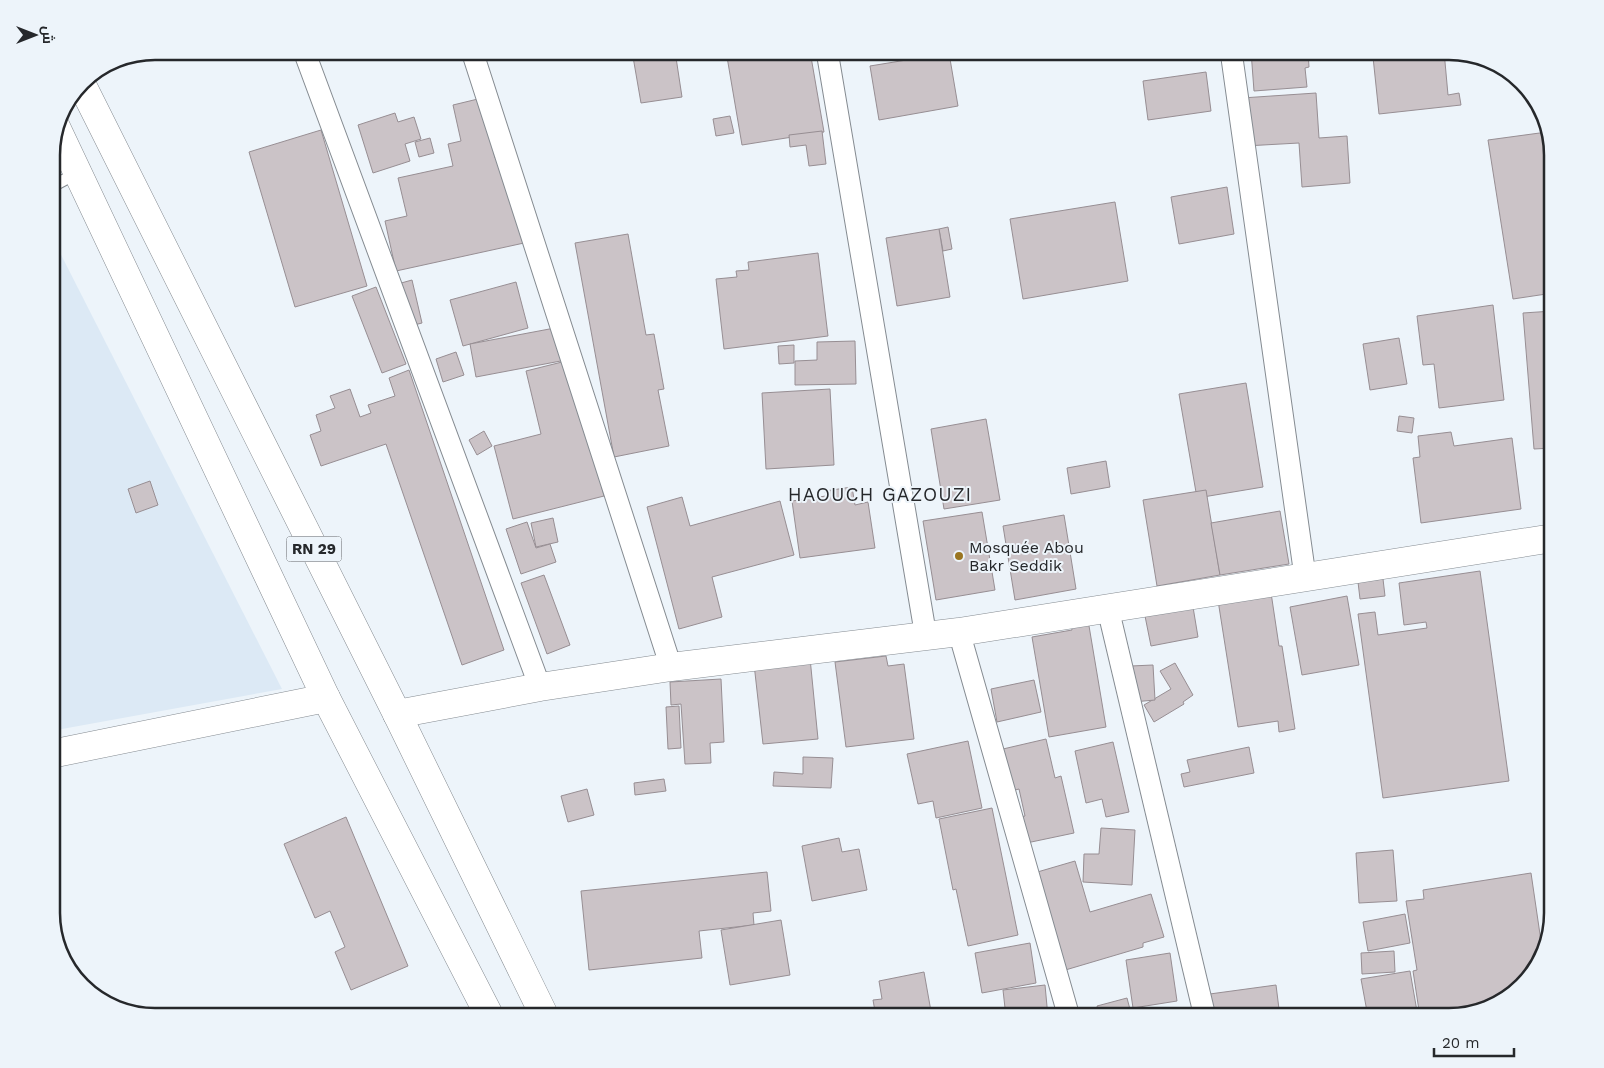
<svg xmlns="http://www.w3.org/2000/svg" width="1604" height="1068" viewBox="0 0 1604 1068" font-family="'Work Sans',Cairo,sans-serif">
<rect width="100%" height="100%" fill="#edf4fa"/>
<!-- built -->
<path fill="#dce9f5" d="M51,235L282,689L51,731Z"/>
<!-- building -->
<g fill="#cbc3c7" stroke="#978e93">
<path d="M632,51H675L682,97L641,103Z"/>
<path d="M726,51H810L824,132L742,145Z"/>
<path d="M1251,51H1308L1309,67L1305,68L1307,87L1254,91Z"/>
<path d="M1429,51H1444L1448,95L1459,93L1461,105L1379,114L1373,57Z"/>
<path d="M949,53L958,106L879,120L870,66Z"/>
<path d="M1206,72L1211,111L1148,120L1143,81Z"/>
<path d="M1316,93L1319,138L1347,136L1350,183L1302,187L1299,143L1245,146L1242,98Z"/>
<path d="M482,98L495,158L505,155L524,243L396,271L385,221L407,216L398,178L453,166L448,144L461,141L453,105Z"/>
<path d="M395,113L398,122L414,117L421,139L405,144L410,161L373,173L358,125Z"/>
<path d="M730,116L734,133L716,136L713,119Z"/>
<path d="M321,130L367,286L295,307L249,152Z"/>
<path d="M822,131L826,164L809,166L806,145L790,147L789,135Z"/>
<path d="M1547,132L1553,155V293L1513,299L1488,140Z"/>
<path d="M430,138L434,153L419,157L415,142Z"/>
<path d="M1227,187L1234,234L1179,244L1171,197Z"/>
<path d="M1115,202L1128,281L1023,299L1010,219Z"/>
<path d="M948,227L952,249L943,251L939,229Z"/>
<path d="M939,229L950,297L897,306L886,238Z"/>
<path d="M628,234L646,335L654,334L664,389L658,390L669,446L614,457L575,243Z"/>
<path d="M818,253L828,336L724,349L716,279L737,277L736,271L749,270L748,262Z"/>
<path d="M412,280L422,323L406,327L394,285Z"/>
<path d="M516,282L528,328L463,346L450,300Z"/>
<path d="M376,287L406,364L382,373L352,296Z"/>
<path d="M1493,305L1504,400L1439,408L1434,364L1423,365L1417,316Z"/>
<path d="M1553,311V448L1534,449L1523,313Z"/>
<path d="M560,327L566,360L476,377L470,344Z"/>
<path d="M1399,338L1407,384L1370,390L1363,344Z"/>
<path d="M855,341L856,384L795,385V361L817,360V342Z"/>
<path d="M794,345V363L779,364L778,346Z"/>
<path d="M456,352L464,375L443,382L436,359Z"/>
<path d="M570,360L604,496L513,519L494,446L541,434L526,371Z"/>
<path d="M409,370L504,650L462,665L386,444L321,466L310,435L321,431L316,415L335,408L330,396L350,389L360,417L371,413L368,405L395,396L389,378Z"/>
<path d="M1246,383L1263,487L1197,498L1179,394Z"/>
<path d="M830,389L834,465L766,469L762,393Z"/>
<path d="M1399,416L1414,418L1412,433L1397,431Z"/>
<path d="M986,419L1000,500L944,509L931,429Z"/>
<path d="M484,431L492,446L477,455L469,440Z"/>
<path d="M1451,432L1454,446L1512,438L1521,509L1421,523L1413,458L1420,457L1418,436Z"/>
<path d="M1106,461L1110,487L1071,494L1067,468Z"/>
<path d="M150,481L158,505L136,513L128,489Z"/>
<path d="M852,487L855,505L868,502L875,548L800,558L792,501L826,496L825,491Z"/>
<path d="M1206,490L1220,575L1157,586L1143,500Z"/>
<path d="M682,497L690,526L780,501L794,555L712,577L722,617L679,629L647,507Z"/>
<path d="M1280,511L1289,564L1220,575L1211,523Z"/>
<path d="M982,512L995,590L936,600L923,521Z"/>
<path d="M1064,515L1076,589L1015,600L1003,526Z"/>
<path d="M553,518L558,542L536,547L531,523Z"/>
<path d="M527,522L536,548L550,544L556,562L521,574L506,529Z"/>
<path d="M1480,571L1509,781L1383,798L1358,614L1375,612L1378,635L1427,628L1426,622L1404,625L1399,583Z"/>
<path d="M544,575L570,645L547,654L521,583Z"/>
<path d="M1383,579L1385,596L1360,599L1358,582Z"/>
<path d="M1270,586L1279,646H1282L1295,729L1279,732L1278,721L1238,727L1217,594Z"/>
<path d="M1347,596L1359,665L1302,675L1290,607Z"/>
<path d="M1193,607L1198,637L1151,646L1145,616Z"/>
<path d="M1088,620L1106,727L1049,737L1032,637L1072,630L1071,623Z"/>
<path d="M886,656L888,666L904,664L914,739L846,747L835,662Z"/>
<path d="M810,658L818,739L763,744L754,664Z"/>
<path d="M1175,663L1193,695L1183,702L1184,704L1154,722L1144,705L1171,689L1160,671Z"/>
<path d="M1153,665L1155,700L1133,702L1131,666Z"/>
<path d="M721,679L724,742L710,743L711,763L685,764L681,704L671,705L670,682Z"/>
<path d="M1034,680L1041,712L997,722L991,689Z"/>
<path d="M679,706L681,748L668,749L666,707Z"/>
<path d="M1046,739L1055,778L1061,776L1074,833L1017,845L1011,819L1025,816L1019,789L1003,793V749Z"/>
<path d="M968,741L982,808L936,818L933,801L918,804L907,754Z"/>
<path d="M1113,742L1129,812L1106,817L1102,799L1086,803L1075,751Z"/>
<path d="M1249,747L1254,773L1184,787L1181,774L1190,772L1187,760Z"/>
<path d="M803,757L833,758L831,788L773,786L774,772L803,774Z"/>
<path d="M664,779L666,791L635,795L634,783Z"/>
<path d="M587,789L594,815L568,822L561,796Z"/>
<path d="M992,808L1018,935L968,946L956,889L953,890L939,819Z"/>
<path d="M346,817L408,966L351,990L335,952L345,947L330,911L315,918L284,844Z"/>
<path d="M1101,828L1135,830L1132,885L1083,882L1084,854H1099Z"/>
<path d="M839,838L842,852L859,849L867,890L812,901L802,846Z"/>
<path d="M1393,850L1397,901L1359,903L1356,853Z"/>
<path d="M1075,861L1090,912L1151,894L1164,937L1143,943V947L1062,971L1034,873Z"/>
<path d="M767,872L771,911L753,913L754,925L699,931L702,958L589,970L581,891Z"/>
<path d="M1531,873L1542,948L1535,970L1501,1003L1449,1017H1420L1413,971L1417,970L1406,901L1424,899L1423,890Z"/>
<path d="M1405,914L1410,943L1368,951L1363,922Z"/>
<path d="M781,920L790,975L730,985L721,930Z"/>
<path d="M1030,943L1036,983L982,993L975,953Z"/>
<path d="M1394,951L1395,972L1362,974L1361,953Z"/>
<path d="M1170,953L1177,1001L1133,1008L1126,960Z"/>
<path d="M1410,971L1418,1017H1368L1361,979Z"/>
<path d="M924,972L932,1017H876L873,1000L882,999L879,981Z"/>
<path d="M1045,985L1048,1017H1006L1003,990Z"/>
<path d="M1276,985L1280,1017H1198L1195,996Z"/>
<path d="M1127,998L1132,1017H1080L1098,1010L1097,1006Z"/>
</g>
<g fill="none" stroke-linecap="round" stroke-linejoin="round">
<defs>
<path id="service" d="M51,187L77,173"/>
<g id="minor">
<path d="M304,51L540,687"/>
<path d="M472,51L671,667"/>
<path d="M827,51L926,637"/>
<path d="M1231,51L1305,576"/>
<path d="M1108,609L1205,1017"/>
<path d="M959,632L1069,1017"/>
</g>
<g id="tertiary">
<path d="M397,714L540,687L671,667L959,632L1553,538"/>
<path d="M51,754L326,698"/>
</g>
<g id="trunk">
<path d="M81,83L397,714L545,1017"/>
<path d="M56,127L326,698L490,1017"/>
</g>
</defs>
<!-- service casing -->
<use href="#service" stroke="#858b91" stroke-width="13"/>
<!-- minor casing -->
<use href="#minor" stroke="#858b91" stroke-width="23"/>
<!-- tertiary casing -->
<use href="#tertiary" stroke="#858b91" stroke-width="29"/>
<!-- trunk casing -->
<use href="#trunk" stroke="#858b91" stroke-width="29"/>
<!-- service -->
<use href="#service" stroke="#fff" stroke-width="11"/>
<!-- minor -->
<use href="#minor" stroke="#fff" stroke-width="21"/>
<!-- tertiary -->
<use href="#tertiary" stroke="#fff" stroke-width="28"/>
<!-- trunk -->
<use href="#trunk" stroke="#fff" stroke-width="28"/>
</g>
<!-- markers -->
<circle fill="#9a7521" stroke="#edf4fa" stroke-width="2" cx="959" cy="556" r="5"/>
<g text-anchor="middle" stroke-width="4" stroke-linejoin="round" paint-order="stroke">
<!-- shield labels -->
<rect fill="#edf4fa" stroke="#626569" stroke-width="1" x="286.5" y="536.5" width="55" height="25" rx="4"/>
<g font-size="15" font-weight="bold" fill="#26282b">
<text x="314" y="554">RN 29</text>
</g>
<!-- poi labels -->
<g font-size="16" fill="#26282b" stroke="#edf4fa" text-anchor="start">
<text x="969" y="553">Mosquée Abou<tspan x="969" dy="18">Bakr Seddik</tspan></text>
</g>
<!-- quarter labels -->
<g font-size="19" letter-spacing="1" fill="#26282b" stroke="#edf4fa">
<text x="880" y="501">HAOUCH GAZOUZI</text>
</g>
</g>
<!-- crop -->
<path d="M0 0H1604V1068H0ZM155 60H1449A95 95 0 0 1 1544 155V913A95 95 0 0 1 1449 1008H155A95 95 0 0 1 60 913V155A95 95 0 0 1 155 60Z" fill="#edf4fa" fill-rule="evenodd"/>
<path fill="none" stroke="#26282b" stroke-width="2.5" d="M155 60H1449A95 95 0 0 1 1544 155V913A95 95 0 0 1 1449 1008H155A95 95 0 0 1 60 913V155A95 95 0 0 1 155 60Z"/>
<!-- north arrow -->
<g transform="translate(35 35) rotate(90)" stroke="#edf4fa" stroke-width="4" paint-order="stroke">
<path d="M0-4L9 19L0 12L-9 19Z" fill="#26282b"/>
<text y="-8" font-size="14" font-weight="bold" text-anchor="middle" fill="#26282b">ش</text>
</g>
<!-- scale -->
<path d="M1434 1048v8h80v-8" fill="none" stroke="#26282b" stroke-width="2.5"/>
<text x="1442" y="1048" font-size="15" fill="#26282b" stroke="#edf4fa" stroke-width="4" paint-order="stroke">20 m</text>
</svg>
